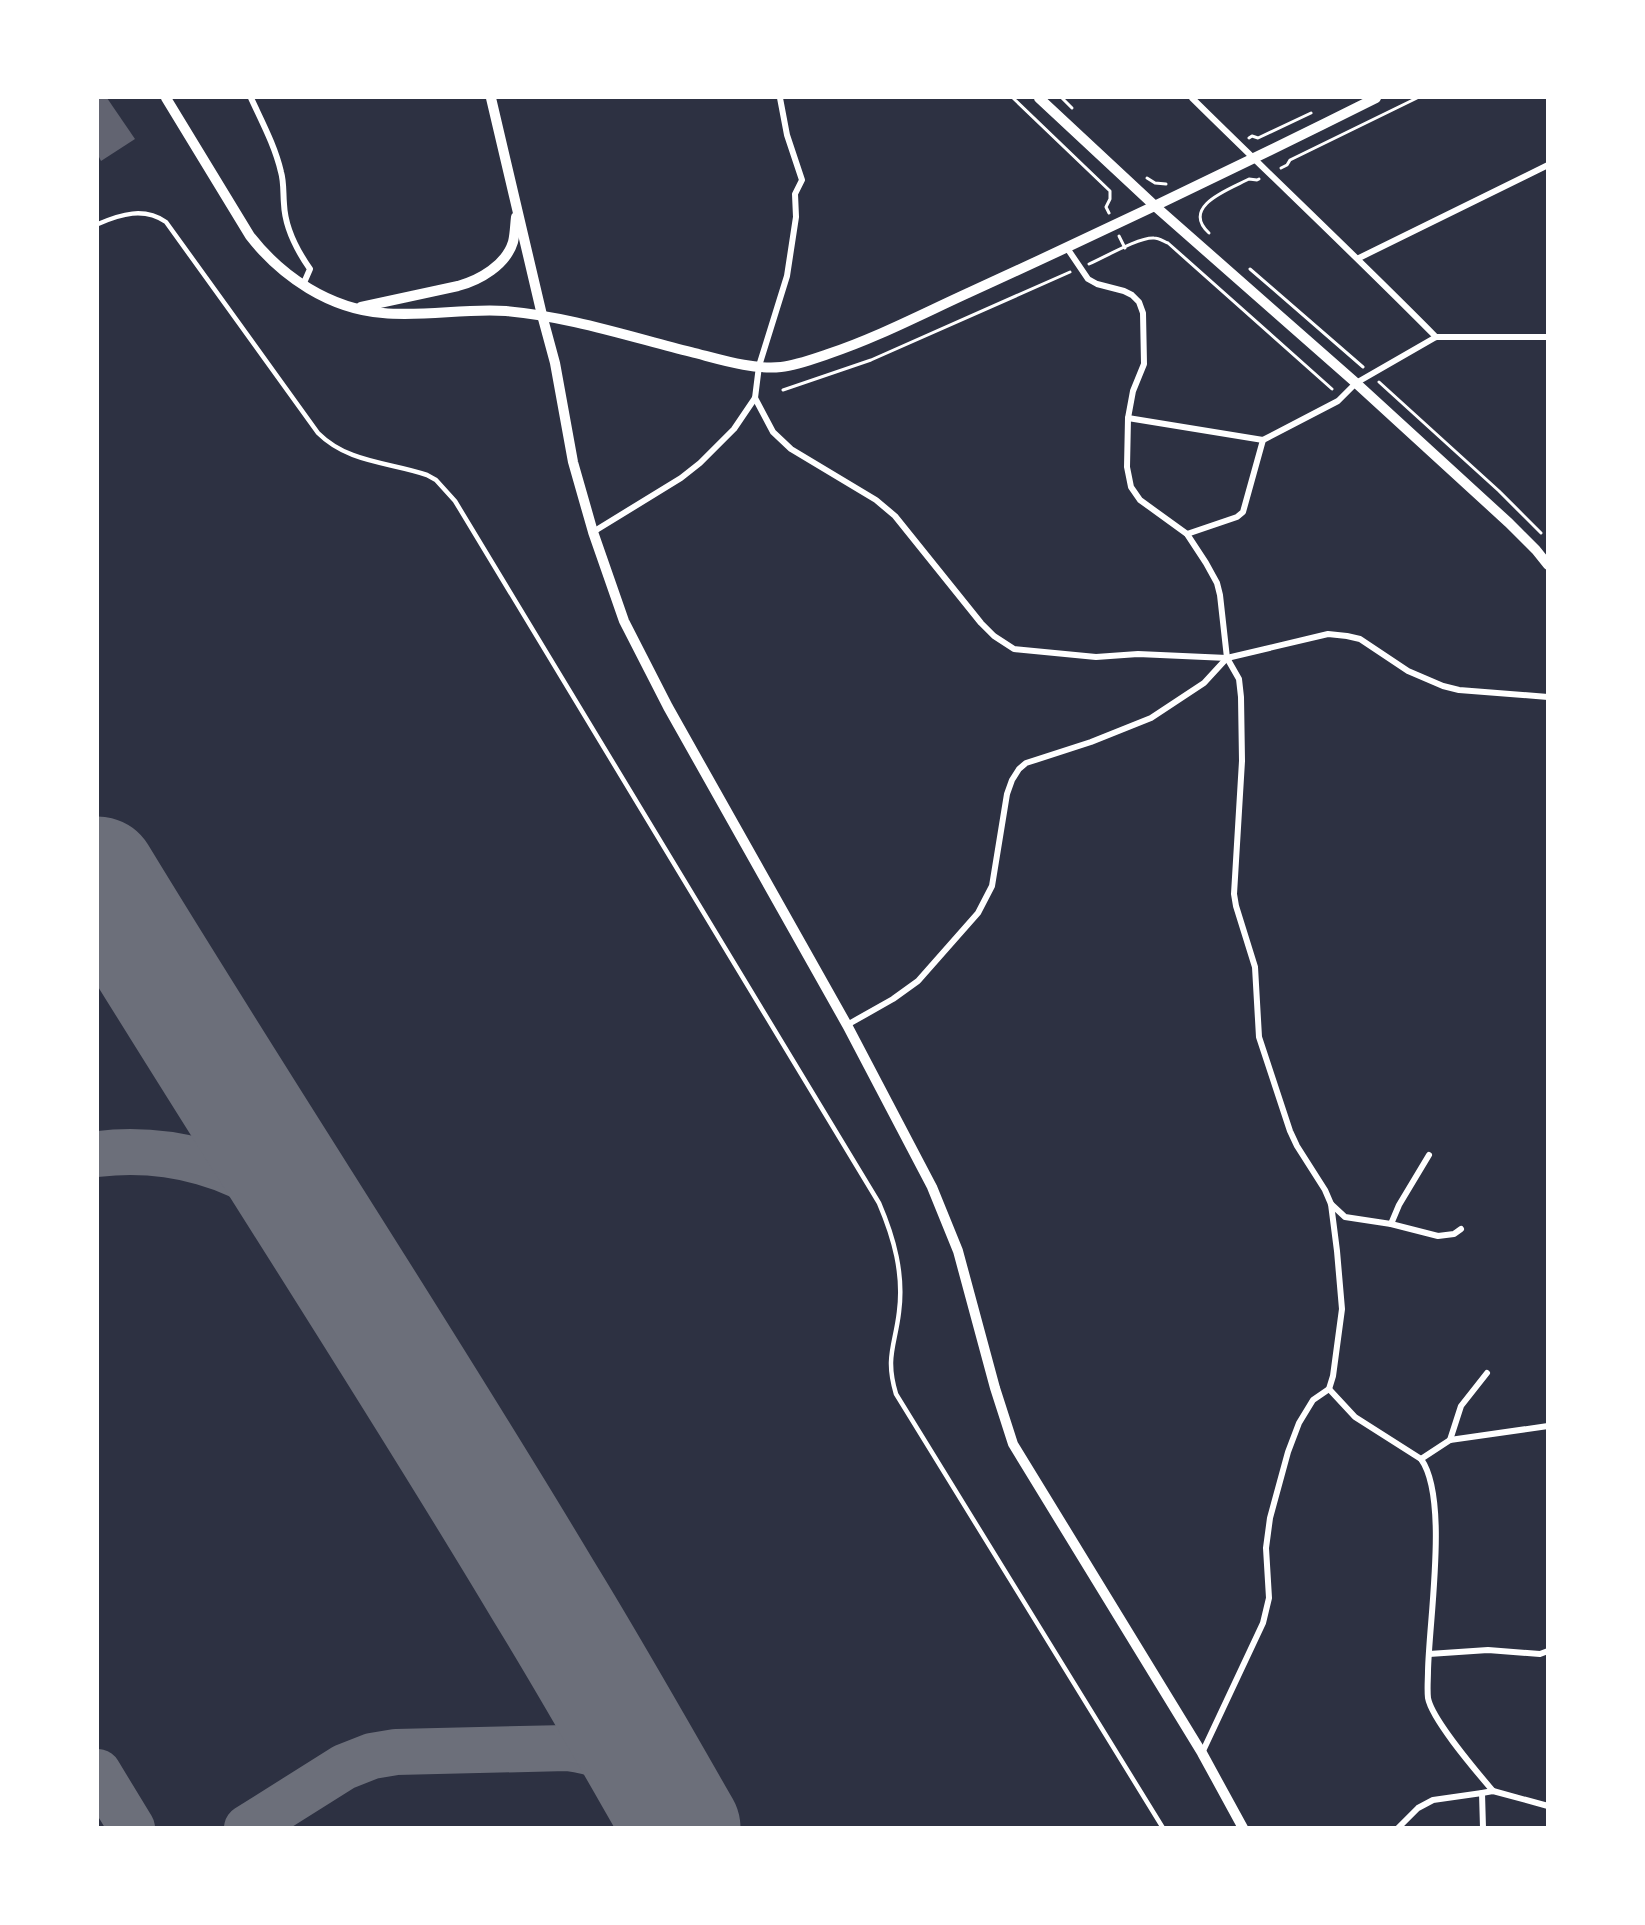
<svg xmlns="http://www.w3.org/2000/svg" width="1645" height="1925" viewBox="0 0 1645 1925" font-family="'PT Sans Narrow',sans-serif">
<rect width="100%" height="100%" fill="#2d3142"/>
<g fill="none" stroke-linecap="round" stroke-linejoin="round">
<!-- taxiway -->
<g stroke="#6c6f7a" stroke-width="46">
<path d="M98,950C132,965 151,982 178,1007"/>
<path d="M98,1154C167,1146 243,1164 294,1213C314,1232 331,1255 348,1276"/>
<path d="M98,1772L132,1828"/>
<path d="M247,1828L344,1767L372,1756L396,1752L567,1748C626,1755 646,1783 680,1828"/>
</g>
<!-- runway -->
<path stroke="#6c6f7a" stroke-width="117" d="M98,875C244,1115 399,1349 543,1590C591,1668 636,1748 682,1828"/>
</g>
<!-- building -->
<path fill="#626471" d="M98,98H107L135,139L101,161L98,155Z"/>
<g fill="none" stroke-linecap="round" stroke-linejoin="round">
<!-- path -->
<g stroke="#fff" stroke-width="3">
<path d="M1013,98L1110,191V199L1106,207L1109,213"/>
<path d="M1062,98L1072,108"/>
<path d="M1249,138L1252,136L1258,138L1311,113"/>
<path d="M1281,168L1287,165L1290,160L1417,98"/>
<path d="M1147,178L1155,183L1166,184"/>
<path d="M1209,233C1180,206 1230,189 1249,179L1257,180L1259,179"/>
<path d="M1119,236L1125,248"/>
<path d="M1089,264C1105,257 1139,237 1154,238C1159,238 1163,241 1168,243L1332,389"/>
<path d="M1250,269L1363,367"/>
<path d="M1379,382L1499,491L1541,533"/>
<path d="M783,390L871,360L1070,272"/>
</g>
<!-- service -->
<path stroke="#fff" stroke-width="4.5" d="M98,224C121,214 144,207 166,222L318,433C348,463 389,462 427,475L436,480L455,501L879,1203C894,1238 904,1274 899,1312C895,1346 885,1357 896,1394L1163,1828"/>
<!-- minor -->
<g stroke="#fff" stroke-width="6">
<path d="M251,98C262,122 275,146 281,172C284,182 283,193 284,204C285,228 296,249 310,269L303,285"/>
<path d="M1192,98C1273,178 1356,256 1436,337"/>
<path d="M1067,248L1088,279L1097,284L1124,291L1132,295L1139,302L1143,313L1144,364L1133,391L1128,418L1127,467L1131,487L1140,500L1187,534L1206,563L1217,583L1220,595L1227,658L1239,679L1241,697L1242,761L1234,894L1236,906L1255,967L1259,1037L1290,1131L1297,1146L1325,1190L1331,1204L1337,1251L1342,1309L1333,1376L1329,1389L1313,1400L1299,1423L1288,1452L1270,1518L1266,1548L1269,1598L1263,1623L1202,1753"/>
<path d="M1359,258L1548,165"/>
<path d="M755,398L773,432L791,449L876,500L895,516L981,623L994,636L1014,649L1096,657L1138,654L1227,658L1328,634L1347,636L1360,639L1408,671L1443,686L1459,690L1548,697"/>
<path d="M1128,418L1263,440"/>
<path d="M593,532L681,478L700,463L734,429L755,398L759,366L787,276L796,217L795,194L802,180L787,135L780,98"/>
<path d="M1187,534L1237,517L1243,512L1263,440L1338,401L1356,383L1436,337H1548"/>
<path d="M847,1025L893,999L918,981L978,913L992,886L1007,794L1012,780L1019,769L1026,763L1091,742L1151,718L1204,683L1227,658"/>
<path d="M1331,1204L1345,1217L1391,1224L1438,1236L1454,1234L1461,1229"/>
<path d="M1391,1224L1399,1205L1429,1155"/>
<path d="M1329,1389L1355,1417L1421,1459C1449,1498 1429,1619 1428,1671C1428,1679 1427,1689 1428,1698C1432,1720 1477,1772 1493,1791"/>
<path d="M1450,1440L1461,1406L1487,1373"/>
<path d="M1421,1459L1450,1440L1548,1426"/>
<path d="M1429,1654L1488,1650L1540,1654L1548,1651"/>
<path d="M1482,1793L1483,1828"/>
<path d="M1398,1828L1418,1808L1433,1800L1482,1793L1493,1791L1548,1806"/>
</g>
<!-- tertiary -->
<g stroke="#fff" stroke-width="10">
<path d="M166,98L250,236C282,277 330,309 383,313C424,317 465,308 506,311C567,316 631,337 691,352C719,359 752,370 781,367C797,365 813,359 828,354C876,338 922,314 968,293C1106,230 1242,165 1376,98"/>
<path d="M491,98L542,315L555,363L573,462L593,532L624,621L668,707L847,1025L932,1187L958,1251L995,1388L1013,1444L1202,1753L1243,1828"/>
<path d="M1039,98L1156,207L1356,383L1509,523L1536,550L1548,565"/>
<path d="M361,307L458,286C480,280 506,265 513,242C515,234 515,225 516,217"/>
</g>
</g>
<!-- border -->
<rect width="1645" height="1925" fill="none" stroke="#ffffff" stroke-width="198"/>
</svg>
